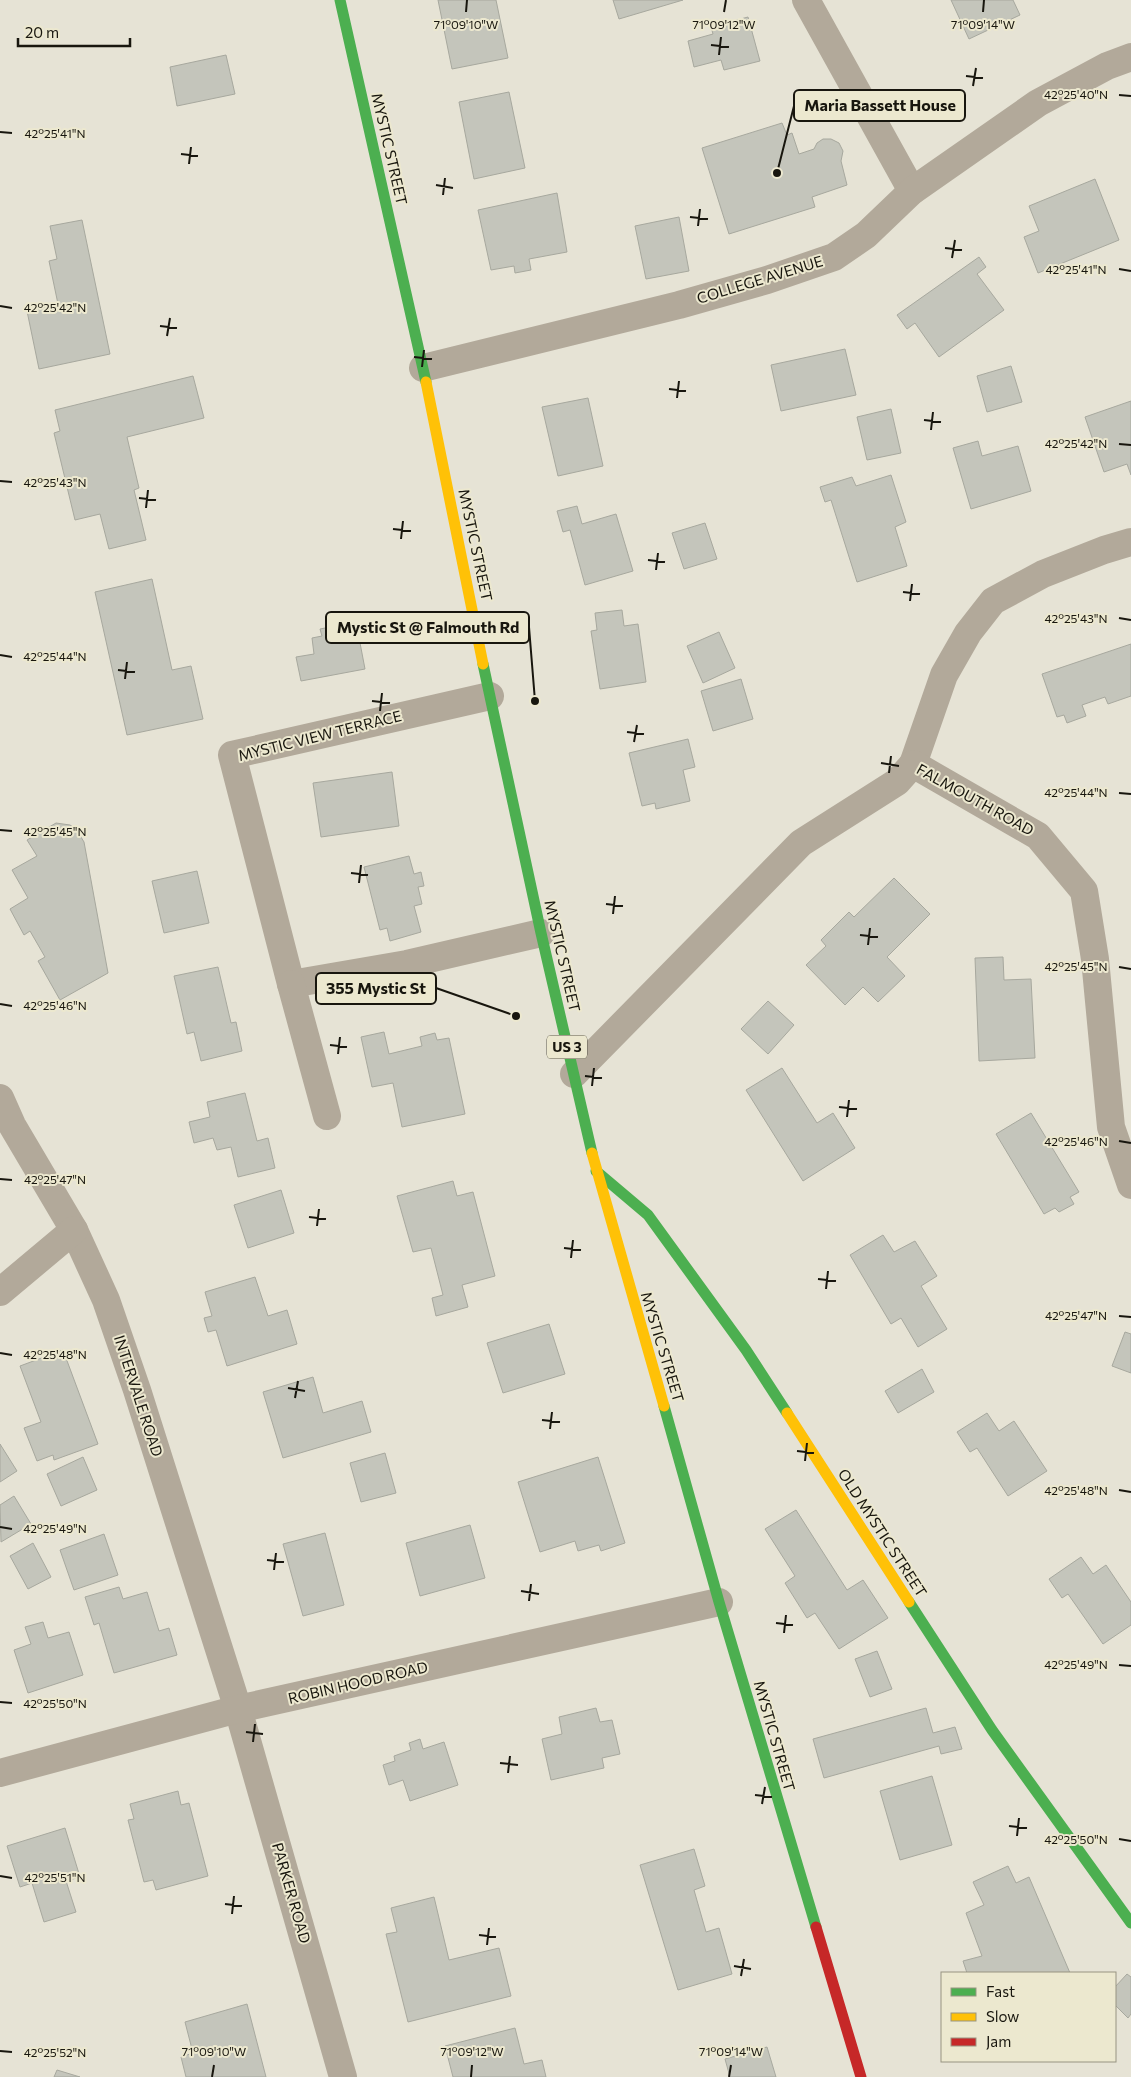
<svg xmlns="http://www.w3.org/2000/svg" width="1131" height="2077" viewBox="0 0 1131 2077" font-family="Commissioner,sans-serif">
<rect width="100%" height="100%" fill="#e6e3d5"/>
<!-- building -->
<g fill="#c4c5bb" stroke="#a7a89e">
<path d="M438,0H496L508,58L452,69Z"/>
<path d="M613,0H683L619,19Z"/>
<path d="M951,0H1013L1020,15L969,39Z"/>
<path d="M748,17L760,61L724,70L721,60L694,67L688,41L713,34L711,27Z"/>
<path d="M226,55L235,94L177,106L170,67Z"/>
<path d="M509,92L525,168L474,179L459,102Z"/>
<path d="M782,123L787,135L792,133L799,154L814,149L817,143L823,139H831L839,143L843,151L841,161L847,185L812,197L815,207L729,234L702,148Z"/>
<path d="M1095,179L1119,240L1038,273L1024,237L1039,231L1029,206Z"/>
<path d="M557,193L567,252L529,259L531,270L515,273L514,266L491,270L478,210Z"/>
<path d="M679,217L689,271L646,279L635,226Z"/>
<path d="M82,220L110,354L39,369L27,311L58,304L49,261L57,259L50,226Z"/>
<path d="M979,257L986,267L977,274L1004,310L939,357L915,323L907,329L897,315Z"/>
<path d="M845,349L856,395L781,411L771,365Z"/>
<path d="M1011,366L1022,402L987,412L977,376Z"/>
<path d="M193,376L204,418L127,437L139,488L134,490L146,540L109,549L100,514L75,520L54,433L60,431L55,410Z"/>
<path d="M588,398L603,466L558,476L542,407Z"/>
<path d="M1131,401V475L1127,464L1104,472L1085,417Z"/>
<path d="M891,409L901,453L867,460L857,417Z"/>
<path d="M978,441L982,456L1018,446L1031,491L971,509L953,448Z"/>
<path d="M891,475L906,522L895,527L907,566L857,582L831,500L825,502L820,487L852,477L856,486Z"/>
<path d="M577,506L582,524L616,514L633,571L585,585L570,530L563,532L557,511Z"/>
<path d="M705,523L717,559L684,569L672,533Z"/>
<path d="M152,579L172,670L191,666L203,719L127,735L95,592Z"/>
<path d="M622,610L624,626L638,624L646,682L600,689L591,631L597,630L595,613Z"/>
<path d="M356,622L365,669L301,681L296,657L314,654L312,638L322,636L320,629Z"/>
<path d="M719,632L735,668L703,683L687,646Z"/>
<path d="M1131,644V696L1108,704L1105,697L1082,705L1086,716L1067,723L1064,715L1057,717L1042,674Z"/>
<path d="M741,679L753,719L713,731L701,691Z"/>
<path d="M688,739L695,767L683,770L690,801L656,809L655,803L642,806L629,753Z"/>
<path d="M392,772L399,826L321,837L313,783Z"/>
<path d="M56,823L70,825L76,829L84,842L108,973L60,1000L38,961L45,957L30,931L24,935L10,909L28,898L12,870L37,856L27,840Z"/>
<path d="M409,856L414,874L421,872L424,886L418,887L422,904L414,906L421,932L390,941L387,928L380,930L364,867Z"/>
<path d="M197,871L209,923L164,933L152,881Z"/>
<path d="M894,878L930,914L887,957L905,976L878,1002L863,987L845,1005L806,965L826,946L821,940L849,912L854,917Z"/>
<path d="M1003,957L1004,980L1031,979L1035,1058L979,1061L975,958Z"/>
<path d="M218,967L231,1023L236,1022L242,1051L201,1061L194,1032L187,1034L174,976Z"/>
<path d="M768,1001L794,1025L768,1054L741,1029Z"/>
<path d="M384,1032L389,1054L422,1046L420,1037L435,1033L437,1040L449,1038L465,1114L402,1127L393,1083L372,1087L361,1037Z"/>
<path d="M782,1068L817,1123L833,1113L855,1148L803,1181L746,1090Z"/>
<path d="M245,1093L257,1141L268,1138L275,1168L238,1177L231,1147L217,1150L213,1138L194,1143L189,1122L210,1117L207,1102Z"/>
<path d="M1031,1113L1079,1192L1070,1197L1074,1204L1059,1212L1055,1208L1044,1214L996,1134Z"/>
<path d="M453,1181L457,1196L473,1192L495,1276L462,1285L468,1307L436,1316L432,1298L443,1295L431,1248L413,1252L397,1196Z"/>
<path d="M281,1190L294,1233L248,1248L234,1205Z"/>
<path d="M883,1235L894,1252L915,1241L937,1276L921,1286L947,1329L918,1347L901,1318L891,1324L850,1255Z"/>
<path d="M255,1277L268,1316L287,1310L297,1344L227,1366L216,1330L208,1332L204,1318L212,1316L205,1292Z"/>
<path d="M549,1324L565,1374L503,1393L487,1343Z"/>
<path d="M1125,1332L1131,1334V1373L1112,1366Z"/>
<path d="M63,1350L98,1444L54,1460L53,1455L37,1461L24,1428L41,1422L20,1366Z"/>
<path d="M922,1369L934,1392L898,1413L885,1391Z"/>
<path d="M313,1377L323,1413L362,1401L371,1432L283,1458L263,1392Z"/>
<path d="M987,1413L999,1431L1014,1421L1047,1471L1008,1496L977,1448L970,1452L957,1432Z"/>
<path d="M0,1444L17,1471L0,1482Z"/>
<path d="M385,1453L396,1493L361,1502L350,1463Z"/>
<path d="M83,1457L97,1490L61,1506L47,1474Z"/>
<path d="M598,1457L625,1543L601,1551L599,1545L578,1551L575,1541L540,1552L518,1482Z"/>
<path d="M14,1496L31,1524L1,1542L0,1505Z"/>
<path d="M796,1510L847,1590L863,1580L888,1618L839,1649L815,1613L807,1618L785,1583L795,1576L765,1529Z"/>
<path d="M470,1525L485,1578L420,1596L406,1543Z"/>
<path d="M325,1533L344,1605L303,1616L283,1544Z"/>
<path d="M104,1534L118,1575L74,1590L60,1550Z"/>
<path d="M33,1543L51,1577L28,1589L10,1556Z"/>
<path d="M1081,1557L1093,1574L1106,1565L1131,1602V1625L1103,1644L1068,1594L1062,1598L1049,1579Z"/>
<path d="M119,1587L123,1599L147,1592L159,1631L169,1628L177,1655L114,1673L99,1623L94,1625L85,1597Z"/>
<path d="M43,1622L48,1638L69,1632L83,1675L28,1693L14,1650L31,1644L25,1627Z"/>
<path d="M877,1651L892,1689L870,1697L855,1659Z"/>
<path d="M596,1708L600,1722L612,1720L620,1754L602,1758L604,1768L551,1780L542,1739L562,1734L559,1717Z"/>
<path d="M926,1708L933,1733L955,1727L962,1749L941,1754L939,1746L824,1778L813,1739Z"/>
<path d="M420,1739L423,1749L444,1742L458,1785L410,1801L403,1780L389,1785L383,1765L395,1761L394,1756L411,1750L409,1743Z"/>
<path d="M932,1776L952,1845L900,1860L880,1791Z"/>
<path d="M178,1791L181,1805L189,1803L208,1876L156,1890L153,1880L144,1882L128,1820L134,1819L130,1804Z"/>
<path d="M65,1828L80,1877L66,1881L76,1912L44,1922L32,1883L20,1887L7,1846Z"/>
<path d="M694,1849L705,1886L694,1890L706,1932L719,1928L732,1974L678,1990L640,1865Z"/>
<path d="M1008,1866L1016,1883L1029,1877L1070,1973H967L963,1961L982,1956L966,1913L984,1905L973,1882Z"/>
<path d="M434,1897L449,1960L499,1948L511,1996L408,2022L386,1934L397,1932L391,1908Z"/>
<path d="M1127,1974L1131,1977V2014L1128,2018L1115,2005V1987Z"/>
<path d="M247,2004L266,2077H186L181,2057L193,2053L185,2022Z"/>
<path d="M515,2028L524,2064L542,2060L546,2077H453L445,2046Z"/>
<path d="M767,2047L776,2077H730L725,2059Z"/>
<path d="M57,2070L80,2077H54Z"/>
</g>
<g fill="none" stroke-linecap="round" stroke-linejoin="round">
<!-- street -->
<g stroke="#b2a99a" stroke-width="28">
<path d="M806,0L912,191"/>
<path d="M423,368L679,305L767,280L834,257L866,235L912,191L1038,103L1107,66L1131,57"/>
<path d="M490,696L232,755L291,984L407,964L541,933"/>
<path d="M913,764L944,675L968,633L993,601L1043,574L1104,550L1131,542"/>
<path d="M291,984L327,1116"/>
<path d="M574,1074L801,843L897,782L913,764L1038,836L1084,891L1095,959L1111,1127L1131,1185"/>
<path d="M0,1098L12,1125L74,1230L106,1300L137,1390L238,1709L343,2077"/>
<path d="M0,1292L74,1230"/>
<path d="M0,1773L238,1709L719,1602"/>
</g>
<!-- fast -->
<g stroke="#4caf50" stroke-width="11">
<path d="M340,0L426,382"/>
<path d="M483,664L541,933L592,1153"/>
<path d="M596,1171L648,1215L746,1350L787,1413"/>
<path d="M664,1406L719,1602L816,1927"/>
<path d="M909,1602L992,1730L1131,1923"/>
</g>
<!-- slow -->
<g stroke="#ffc107" stroke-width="11">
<path d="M426,382L483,664"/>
<path d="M592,1153L664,1406"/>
<path d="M787,1413L909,1602"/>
</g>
<!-- jam -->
<path stroke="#c62828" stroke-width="11" d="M816,1927L861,2077"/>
</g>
<!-- ticks -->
<path fill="none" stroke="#18160e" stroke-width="2" d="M466,12L467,0M724,12L726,0M983,12L984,0M711,45L729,47M719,55L721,37M966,76L983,78M973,86L976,68M1119,95L1131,96M0,132L12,133M181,154L198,156M189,164L191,147M436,185L453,188M443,195L445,178M690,217L708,219M698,226L700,209M945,248L962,250M952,258L955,240M1119,269L1131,271M0,306L12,308M160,326L177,328M167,336L170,318M414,357L432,359M422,367L424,350M669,389L686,391M677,398L679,381M924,420L941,422M931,430L933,412M1119,444L1131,445M0,481L12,482M139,498L156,500M146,508L148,490M393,529L411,531M401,539L403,521M648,560L665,562M656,570L658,553M903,592L920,594M910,601L912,584M1119,618L1131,620M0,655L12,657M118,670L135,672M125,679L127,662M372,701L390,703M380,711L382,693M627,732L644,734M634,742L637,725M881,763L899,766M889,773L891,756M1119,793L1131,794M0,830L12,831M351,873L368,875M359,883L361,865M606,904L623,906M613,914L615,896M860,935L878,937M868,945L870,928M1119,967L1131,969M0,1004L12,1006M330,1045L347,1047M338,1054L340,1037M585,1076L602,1078M592,1086L594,1068M839,1107L857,1109M847,1117L849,1100M1119,1141L1131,1143M0,1179L12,1180M309,1217L326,1219M317,1226L319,1209M564,1248L581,1250M571,1258L573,1240M818,1279L836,1281M826,1289L828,1271M1119,1316L1131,1317M0,1353L12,1355M288,1388L305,1391M295,1398L298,1381M542,1420L560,1422M550,1429L552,1412M797,1451L814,1453M805,1461L807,1443M1119,1490L1131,1492M0,1527L12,1529M267,1560L284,1562M274,1570L276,1553M521,1591L539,1594M529,1601L531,1584M776,1623L793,1625M784,1633L786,1615M1119,1665L1131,1666M0,1702L12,1703M246,1732L263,1734M253,1742L255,1724M500,1763L518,1765M508,1773L510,1756M755,1795L772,1797M762,1804L765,1787M1009,1826L1027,1828M1017,1836L1019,1818M1119,1839L1131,1841M0,1876L12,1878M225,1904L242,1906M232,1914L234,1896M479,1935L496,1937M487,1945L489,1928M734,1966L751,1969M741,1976L744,1959M0,2051L12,2052M212,2077L214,2065M471,2077L472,2065M729,2077L731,2065"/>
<g text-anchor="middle" stroke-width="4" stroke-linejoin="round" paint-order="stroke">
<!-- shield labels -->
<rect fill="#ece8cf" stroke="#585548" stroke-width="1" x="547" y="1035.5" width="40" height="23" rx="4"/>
<g font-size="14" font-weight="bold" fill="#18160e">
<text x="567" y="1052">US 3</text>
</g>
<!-- street labels -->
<g font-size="15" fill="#18160e" stroke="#ece8cf">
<text transform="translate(389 149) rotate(77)" y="5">MYSTIC STREET</text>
<text transform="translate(760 280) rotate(-17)" y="5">COLLEGE AVENUE</text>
<text transform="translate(475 545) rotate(78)" y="5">MYSTIC STREET</text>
<text transform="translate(320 736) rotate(-14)" y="5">MYSTIC VIEW TERRACE</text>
<text transform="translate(975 800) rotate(29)" y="5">FALMOUTH ROAD</text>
<text transform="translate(562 956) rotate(77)" y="5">MYSTIC STREET</text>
<text transform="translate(662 1347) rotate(73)" y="5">MYSTIC STREET</text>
<text transform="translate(138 1396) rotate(72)" y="5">INTERVALE ROAD</text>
<text transform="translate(882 1533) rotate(57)" y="5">OLD MYSTIC STREET</text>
<text transform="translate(358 1683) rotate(-13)" y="5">ROBIN HOOD ROAD</text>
<text transform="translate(774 1736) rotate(74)" y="5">MYSTIC STREET</text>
<text transform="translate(291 1893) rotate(74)" y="5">PARKER ROAD</text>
</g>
</g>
<g font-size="12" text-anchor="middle" fill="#18160e" stroke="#ece8cf" stroke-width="4" stroke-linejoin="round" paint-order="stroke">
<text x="466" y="29">71°09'10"W</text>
<text x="724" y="29">71°09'12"W</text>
<text x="983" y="29">71°09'14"W</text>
<text x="1076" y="99">42°25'40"N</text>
<text x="55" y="138">42°25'41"N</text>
<text x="1076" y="274">42°25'41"N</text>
<text x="55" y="312">42°25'42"N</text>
<text x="1076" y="448">42°25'42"N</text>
<text x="55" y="487">42°25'43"N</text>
<text x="1076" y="623">42°25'43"N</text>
<text x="55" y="661">42°25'44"N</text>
<text x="1076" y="797">42°25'44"N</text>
<text x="55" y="836">42°25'45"N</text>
<text x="1076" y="971">42°25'45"N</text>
<text x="55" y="1010">42°25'46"N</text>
<text x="1076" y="1146">42°25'46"N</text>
<text x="55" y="1184">42°25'47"N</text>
<text x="1076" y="1320">42°25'47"N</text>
<text x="55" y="1359">42°25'48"N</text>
<text x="1076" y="1495">42°25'48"N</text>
<text x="55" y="1533">42°25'49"N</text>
<text x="1076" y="1669">42°25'49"N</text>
<text x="55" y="1708">42°25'50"N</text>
<text x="1076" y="1844">42°25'50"N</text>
<text x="55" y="1882">42°25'51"N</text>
<text x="214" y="2056">71°09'10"W</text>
<text x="472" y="2056">71°09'12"W</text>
<text x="731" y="2056">71°09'14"W</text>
<text x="55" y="2057">42°25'52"N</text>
</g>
<!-- callouts -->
<path fill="none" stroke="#18160e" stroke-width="2" d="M777 173L794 106M535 701L529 627M516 1016L436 988"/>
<g fill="#18160e" stroke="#ece8cf" stroke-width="2">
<circle cx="777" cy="173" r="5"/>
<circle cx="535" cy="701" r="5"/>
<circle cx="516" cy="1016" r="5"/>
</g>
<g fill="#ece8cf" stroke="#18160e" stroke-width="2">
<rect x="794" y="90" width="171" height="31" rx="5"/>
<rect x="326" y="612" width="203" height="31" rx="5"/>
<rect x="316" y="973" width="120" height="31" rx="5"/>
</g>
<g font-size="16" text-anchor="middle" font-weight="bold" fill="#18160e">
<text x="880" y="111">Maria Bassett House</text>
<text x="428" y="633">Mystic St @ Falmouth Rd</text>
<text x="376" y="994">355 Mystic St</text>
</g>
<!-- legend -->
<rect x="941" y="1972" width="175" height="90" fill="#ece8cf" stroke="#979482"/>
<rect x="951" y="1988" width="25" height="8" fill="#4caf50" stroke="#979482"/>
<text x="986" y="1997" font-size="15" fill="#18160e">Fast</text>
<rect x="951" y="2013" width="25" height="8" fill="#ffc107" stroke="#979482"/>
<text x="986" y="2022" font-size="15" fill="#18160e">Slow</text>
<rect x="951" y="2038" width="25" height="8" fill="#c62828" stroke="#979482"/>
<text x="986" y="2047" font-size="15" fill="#18160e">Jam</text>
<!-- scale -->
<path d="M18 38v8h112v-8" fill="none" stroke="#18160e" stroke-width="2.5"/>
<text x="25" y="38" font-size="15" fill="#18160e" stroke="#ece8cf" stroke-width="4" paint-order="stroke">20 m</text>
</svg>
